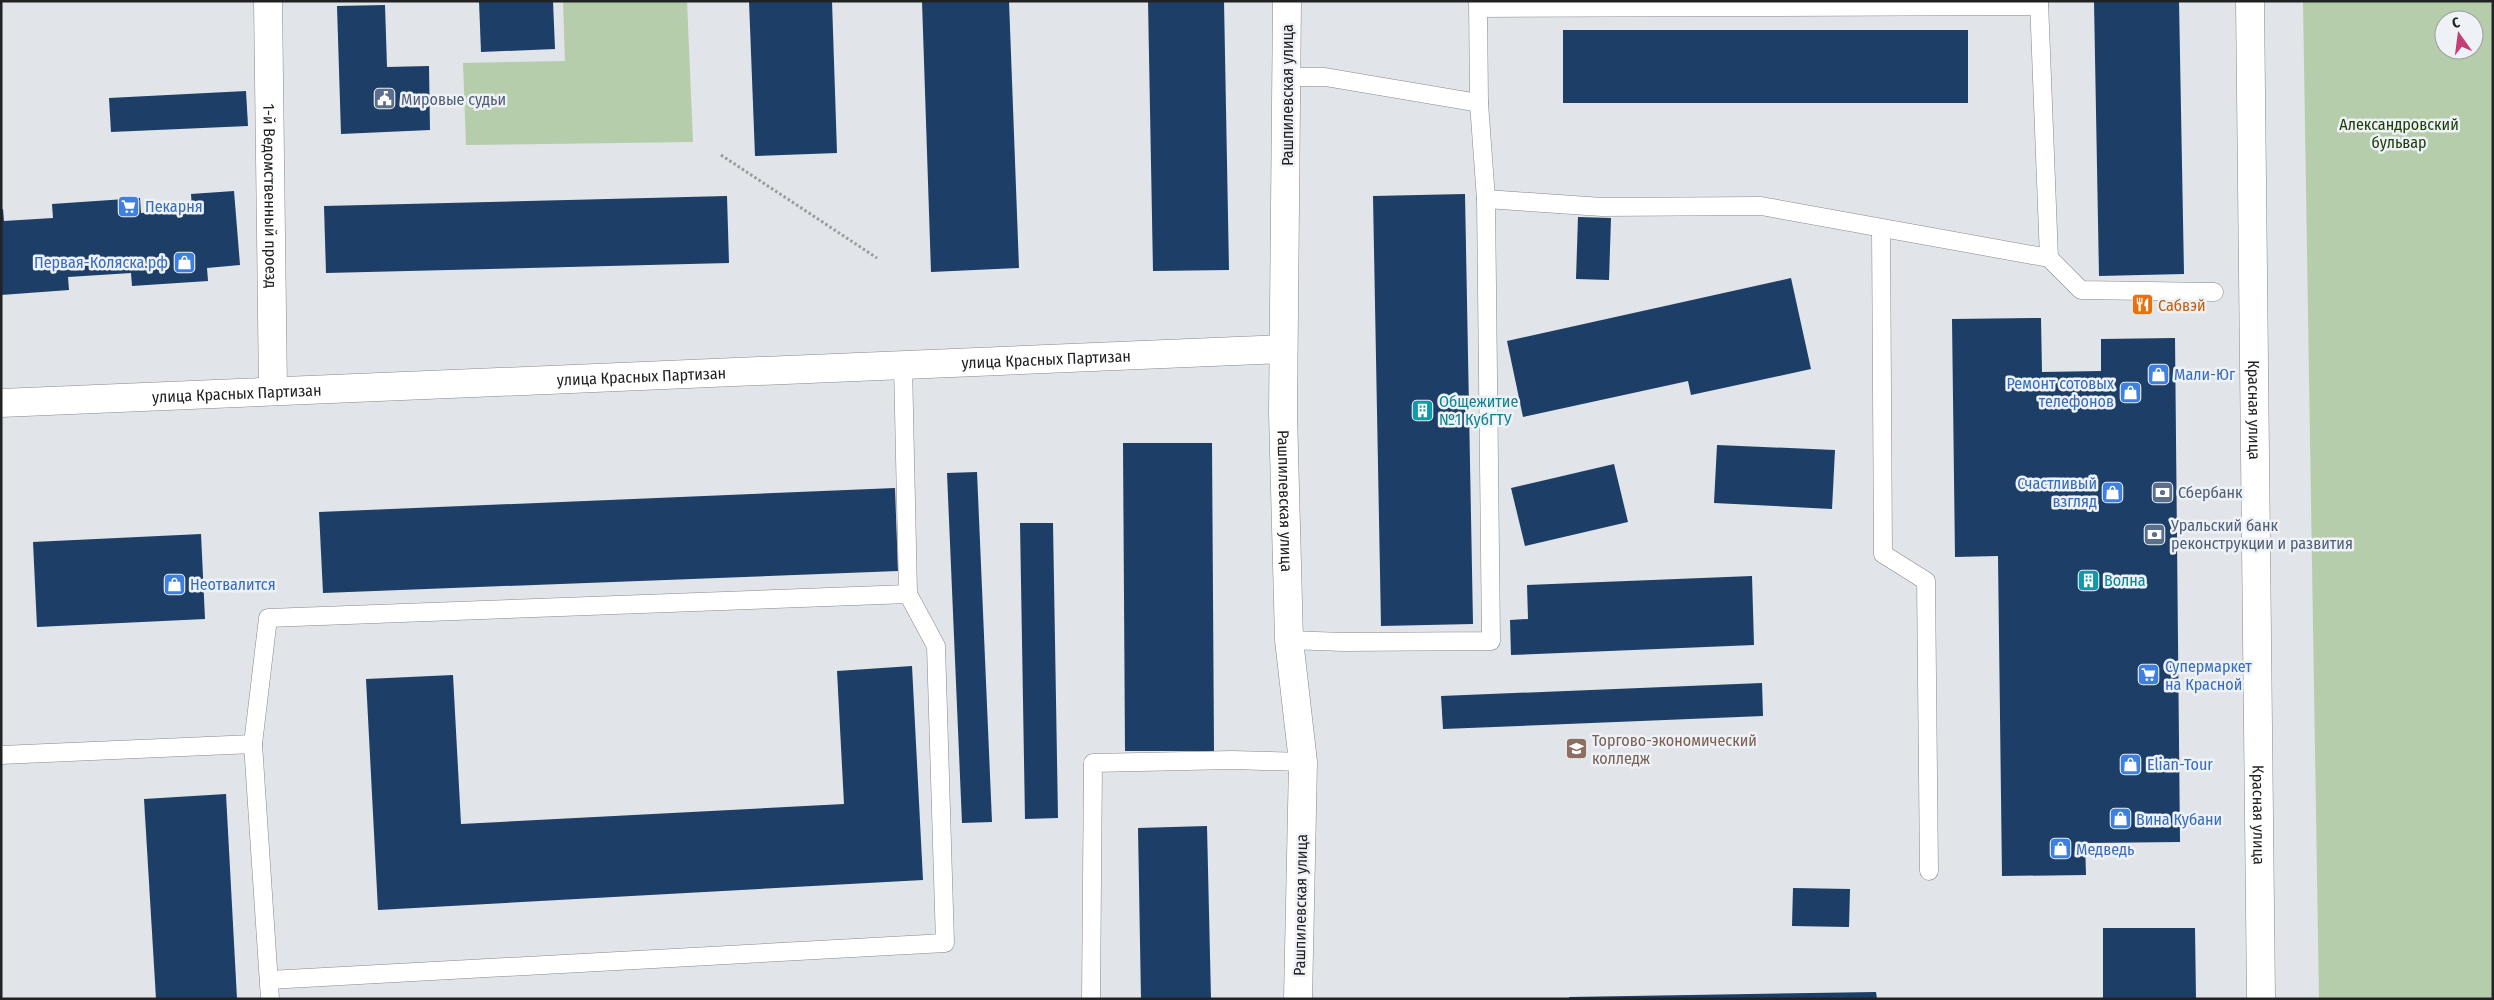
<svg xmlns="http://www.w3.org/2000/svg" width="2494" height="1000" viewBox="0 0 2494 1000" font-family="'Fira Sans Condensed',sans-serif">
<rect width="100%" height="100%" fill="#e1e4e8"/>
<!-- green -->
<g fill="#b5cdaa" fill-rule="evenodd">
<path d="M563,1H687L693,142L466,145L463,63L565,61Z"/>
<path d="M2303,1H2493V999H2319ZM2444,20H2474V50H2444Z"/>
</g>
<!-- building -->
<g fill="#1c3e67">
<path d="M479,1H553L555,49L481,52Z"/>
<path d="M749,1H832L837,153L755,156Z"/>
<path d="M922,1H1009L1019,268L931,272Z"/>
<path d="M1148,1H1224L1229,270L1153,271Z"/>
<path d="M2094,1H2179L2184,274L2099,276Z"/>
<path d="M385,5L387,67L429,66L430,130L341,134L337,6Z"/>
<rect x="1563" y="30" width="405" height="73"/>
<path d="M246,91L248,126L111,132L109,98Z"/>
<path d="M234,191L240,265L207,268L208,281L132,286L131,273L68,277L69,290L1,295V209H3L4,221L53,218L52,204L140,198L141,213L192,209L191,194Z"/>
<path d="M1465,194L1473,624L1381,626L1373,196Z"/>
<path d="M727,196L729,263L326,273L324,206Z"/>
<path d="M1578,217L1611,218L1609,280L1576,279Z"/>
<path d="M1791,278L1811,369L1691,395L1688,381L1523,417L1507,341Z"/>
<path d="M2041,318L2042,372L2101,371V339L2175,338L2180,842L2085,843L2086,875L2002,876L1998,556L1955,557L1952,319Z"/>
<path d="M1123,443H1212L1214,751H1125Z"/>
<path d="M1717,445L1835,450L1832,509L1714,503Z"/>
<path d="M1614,464L1628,522L1525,546L1511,488Z"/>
<path d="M977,472L992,822L962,823L947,473Z"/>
<path d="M895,488L898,571L323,593L319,512Z"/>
<path d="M1020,523H1053L1058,818L1025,819Z"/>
<path d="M201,534L205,619L37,627L33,542Z"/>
<path d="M1752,576L1754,645L1511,655L1510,620L1528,619L1527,585Z"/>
<path d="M912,666L923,880L378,910L366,679L453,675L461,824L844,804L837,671Z"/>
<path d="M1762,683L1763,716L1443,729L1441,696Z"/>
<path d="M226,794L237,999H156L144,799Z"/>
<path d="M1207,826L1211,999H1141L1138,828Z"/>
<path d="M1793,888L1850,889L1849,927L1792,926Z"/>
<path d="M2103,928H2195L2196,999H2103Z"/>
<path d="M1876,992L1877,999H1569V997Z"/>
</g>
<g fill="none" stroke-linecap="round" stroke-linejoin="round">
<defs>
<g id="lane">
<path d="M1478,1L1479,103L1486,199L1602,207L1761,206L2049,258L2081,290L2214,292"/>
<path d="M2039,1L2049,258"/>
<path d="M1479,8L2039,6"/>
<path d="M1288,77H1325L1479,103"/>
<path d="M1881,228L1883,554L1926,581L1929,871"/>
<path d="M1289,640L1343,642L1491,641L1486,199"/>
<path d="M253,744L268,618L908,594"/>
<path d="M1,755L253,744L270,999"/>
<path d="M269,980L945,943L936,646L908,594L903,365"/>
<path d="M1091,999L1093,763L1232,760L1303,762"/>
</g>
<g id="street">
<path id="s1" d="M268,1L273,391"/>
</g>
<g id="secondary">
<path id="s2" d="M1287,1L1283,413L1289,640L1303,762L1298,999"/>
<path id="s3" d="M1,403L1283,349"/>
</g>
<g id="primary">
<path id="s4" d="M2250,1L2261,999"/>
</g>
</defs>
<!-- lane casing -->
<use href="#lane" stroke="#85888c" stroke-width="19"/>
<!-- street casing -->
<use href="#street" stroke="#85888c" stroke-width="29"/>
<!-- secondary casing -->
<use href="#secondary" stroke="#85888c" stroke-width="29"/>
<!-- primary casing -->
<use href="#primary" stroke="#85888c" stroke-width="29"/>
<!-- path -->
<path stroke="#999b9e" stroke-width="3" stroke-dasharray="2.5 2.5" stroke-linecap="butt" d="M721,155L877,258"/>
<!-- lane -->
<use href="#lane" stroke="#fff" stroke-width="18"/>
<!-- street -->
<use href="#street" stroke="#fff" stroke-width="28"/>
<!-- secondary -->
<use href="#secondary" stroke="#fff" stroke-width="28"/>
<!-- primary -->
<use href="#primary" stroke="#fff" stroke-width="28"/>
</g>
<!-- icons -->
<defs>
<symbol id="civic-square" viewBox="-11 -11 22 22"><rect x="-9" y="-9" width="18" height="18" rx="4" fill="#5c6f8a" stroke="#eef1f5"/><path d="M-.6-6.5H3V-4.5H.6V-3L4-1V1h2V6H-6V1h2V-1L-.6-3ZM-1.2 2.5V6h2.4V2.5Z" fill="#fff"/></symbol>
<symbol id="supermarket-square" viewBox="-11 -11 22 22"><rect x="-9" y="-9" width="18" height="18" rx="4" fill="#3f7fe0" stroke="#eef1f5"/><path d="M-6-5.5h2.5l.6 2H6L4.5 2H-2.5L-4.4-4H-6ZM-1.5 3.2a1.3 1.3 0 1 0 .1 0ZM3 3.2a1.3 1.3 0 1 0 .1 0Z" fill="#fff"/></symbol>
<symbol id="shop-square" viewBox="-11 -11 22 22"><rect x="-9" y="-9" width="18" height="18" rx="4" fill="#3f7fe0" stroke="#eef1f5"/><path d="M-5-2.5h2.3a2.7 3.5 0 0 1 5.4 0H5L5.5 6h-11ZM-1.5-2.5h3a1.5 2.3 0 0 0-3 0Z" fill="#fff"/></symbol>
<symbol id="restaurant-square" viewBox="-11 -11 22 22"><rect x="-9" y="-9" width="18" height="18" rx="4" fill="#e8710a" stroke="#eef1f5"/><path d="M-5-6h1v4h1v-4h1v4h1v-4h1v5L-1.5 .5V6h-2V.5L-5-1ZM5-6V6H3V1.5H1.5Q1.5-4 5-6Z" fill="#fff"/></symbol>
<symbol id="building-square" viewBox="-11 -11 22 22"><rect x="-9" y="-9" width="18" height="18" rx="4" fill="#0f9aa8" stroke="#eef1f5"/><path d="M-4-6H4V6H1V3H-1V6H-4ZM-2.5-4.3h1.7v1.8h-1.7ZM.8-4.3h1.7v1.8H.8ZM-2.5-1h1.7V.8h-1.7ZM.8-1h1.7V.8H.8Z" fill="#fff"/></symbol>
<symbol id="bank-square" viewBox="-11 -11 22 22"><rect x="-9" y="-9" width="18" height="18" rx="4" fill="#5c6f8a" stroke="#eef1f5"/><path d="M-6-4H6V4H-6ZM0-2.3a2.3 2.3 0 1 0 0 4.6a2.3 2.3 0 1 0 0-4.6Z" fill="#fff"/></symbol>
<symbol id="university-square" viewBox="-11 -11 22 22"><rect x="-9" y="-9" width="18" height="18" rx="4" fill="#8d6e63" stroke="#eef1f5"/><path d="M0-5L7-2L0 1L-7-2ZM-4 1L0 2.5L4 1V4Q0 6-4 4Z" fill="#fff"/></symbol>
</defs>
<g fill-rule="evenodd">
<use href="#civic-square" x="372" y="86" width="25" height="25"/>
<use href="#supermarket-square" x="116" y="194" width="25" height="25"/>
<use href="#shop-square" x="172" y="250" width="25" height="25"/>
<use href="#restaurant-square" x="2130" y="292" width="25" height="25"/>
<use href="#shop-square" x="2146" y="362" width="25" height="25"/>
<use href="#shop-square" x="2118" y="380" width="25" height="25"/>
<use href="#building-square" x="1410" y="398" width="25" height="25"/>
<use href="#shop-square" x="2100" y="480" width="25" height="25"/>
<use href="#bank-square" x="2150" y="480" width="25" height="25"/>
<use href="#bank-square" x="2142" y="522" width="25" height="25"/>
<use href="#building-square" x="2076" y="568" width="25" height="25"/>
<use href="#shop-square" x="162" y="572" width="25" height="25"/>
<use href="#supermarket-square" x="2136" y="662" width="25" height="25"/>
<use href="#university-square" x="1564" y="736" width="25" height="25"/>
<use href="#shop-square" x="2118" y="752" width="25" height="25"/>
<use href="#shop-square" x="2108" y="806" width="25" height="25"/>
<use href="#shop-square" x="2048" y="836" width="25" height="25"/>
</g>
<g text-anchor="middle" stroke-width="5" stroke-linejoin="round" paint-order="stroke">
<!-- street labels -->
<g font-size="16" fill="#212224" stroke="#eef1f5">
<text transform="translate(1287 95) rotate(-90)" y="6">Рашпилевская улица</text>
<text dy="6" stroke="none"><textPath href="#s1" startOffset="195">1-й Ведомственный проезд</textPath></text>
<text dy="6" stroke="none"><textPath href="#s3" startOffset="1046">улица Красных Партизан</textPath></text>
<text dy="6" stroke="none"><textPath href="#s3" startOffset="641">улица Красных Партизан</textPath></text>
<text dy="6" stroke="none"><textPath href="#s3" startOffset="236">улица Красных Партизан</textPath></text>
<text dy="6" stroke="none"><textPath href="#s4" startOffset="409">Красная улица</textPath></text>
<text dy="6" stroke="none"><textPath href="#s2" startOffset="500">Рашпилевская улица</textPath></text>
<text dy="6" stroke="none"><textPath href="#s4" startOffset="814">Красная улица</textPath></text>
<text transform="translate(1300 905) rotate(-89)" y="6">Рашпилевская улица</text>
</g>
<!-- service labels -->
<g font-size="16" fill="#4e5e75" stroke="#eef1f5" text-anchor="start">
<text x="401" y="105">Мировые судьи</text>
<text x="2178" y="498">Сбербанк</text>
<text x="2171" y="531">Уральский банк<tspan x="2171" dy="18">реконструкции и развития</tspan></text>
</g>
<!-- park labels -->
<g font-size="16" fill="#1a3b05" stroke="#eef1f5">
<text x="2399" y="130">Александровский<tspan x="2399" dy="18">бульвар</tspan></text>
</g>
<!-- shop labels -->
<g font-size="16" fill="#366cbe" stroke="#eef1f5" text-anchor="start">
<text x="145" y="212">Пекарня</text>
<text x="168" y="268" text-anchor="end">Первая-Коляска.рф</text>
<text x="2174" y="380">Мали-Юг</text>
<text x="2114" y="389" text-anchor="end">Ремонт сотовых<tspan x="2114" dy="18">телефонов</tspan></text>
<text x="2097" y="489" text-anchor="end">Счастливый<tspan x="2097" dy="18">взгляд</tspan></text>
<text x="190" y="590">Неотвалится</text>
<text x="2165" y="672">Супермаркет<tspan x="2165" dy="18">на Красной</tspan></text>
<text x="2147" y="770">Elian-Tour</text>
<text x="2136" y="825">Вина Кубани</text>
<text x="2076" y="855">Медведь</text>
</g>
<!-- food labels -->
<g font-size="16" fill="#c56008" stroke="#eef1f5" text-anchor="start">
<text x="2158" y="311">Сабвэй</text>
</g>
<!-- culture labels -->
<g font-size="16" fill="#0d838f" stroke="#eef1f5" text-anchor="start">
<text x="1439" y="407">Общежитие<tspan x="1439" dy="18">№1 КубГТУ</tspan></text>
<text x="2104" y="586">Волна</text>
</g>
<!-- education labels -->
<g font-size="16" fill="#785e54" stroke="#eef1f5" text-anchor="start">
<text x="1592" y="746">Торгово-экономический<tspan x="1592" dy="18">колледж</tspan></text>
</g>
</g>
<!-- border -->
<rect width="2494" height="1000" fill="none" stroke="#212224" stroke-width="5"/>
<!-- north arrow -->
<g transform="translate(2459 35) rotate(346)"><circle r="24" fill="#eef1f5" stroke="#9c9ea1"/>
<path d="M0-4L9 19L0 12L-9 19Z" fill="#c63c74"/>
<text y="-8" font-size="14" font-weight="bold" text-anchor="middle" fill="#212224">С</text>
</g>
</svg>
